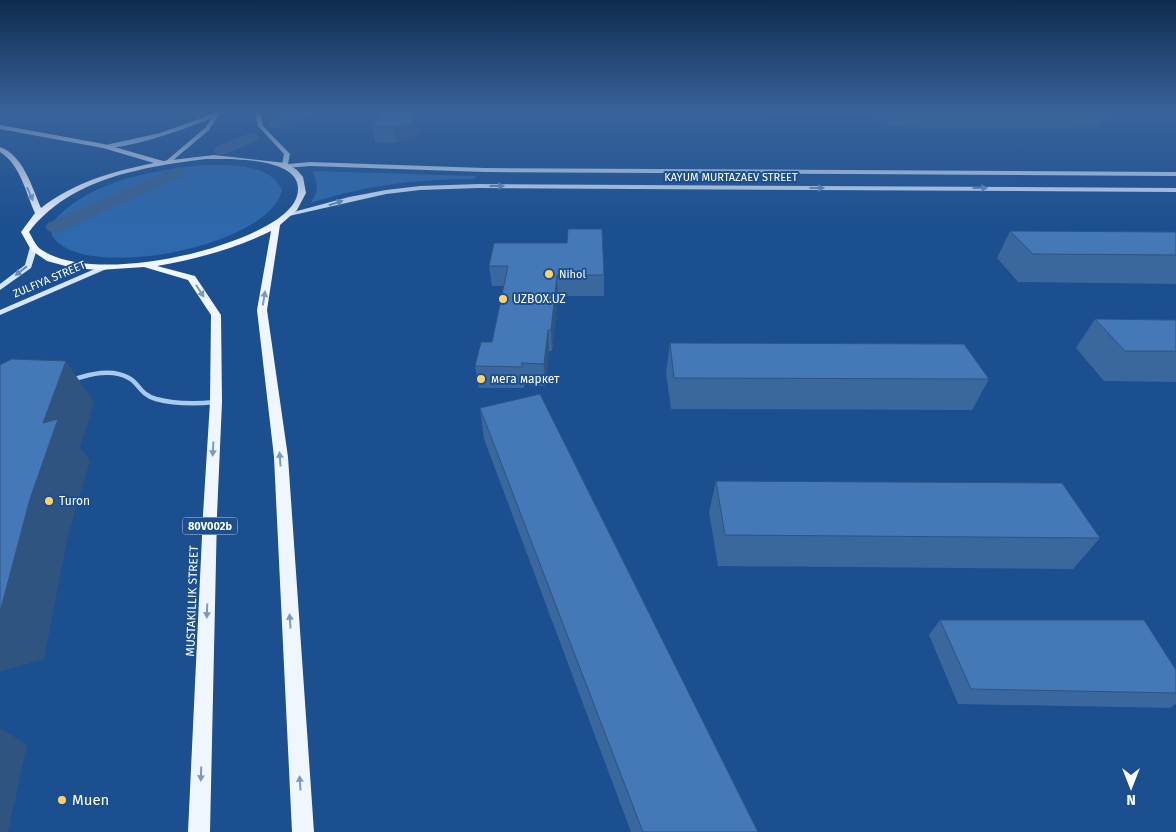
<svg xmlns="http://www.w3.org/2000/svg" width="1176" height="832" viewBox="0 0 1176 832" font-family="'Fira Sans',sans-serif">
<rect width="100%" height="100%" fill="#1b4f8f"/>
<!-- green -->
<g fill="#2e69ad">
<path d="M202,165C229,165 269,162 282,190C269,249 76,283 52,235C51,232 51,227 51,224C87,181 149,171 202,165Z"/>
<path d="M313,171L476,176L475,179C419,179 365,185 311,203C320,188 317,186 313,171Z"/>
</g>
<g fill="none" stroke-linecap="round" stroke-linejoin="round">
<!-- canal -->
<g fill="#3c6290" fill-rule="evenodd">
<path d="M294,111H315L313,114L281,128H271L268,125L271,122Z"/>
<path d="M251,133L257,135L259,138L257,141L222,155L216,154L214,150L216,146Z"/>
<path d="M177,167L183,168L186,172L183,176L62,231L55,233L48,231L45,227L48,223Z"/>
</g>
<!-- street -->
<path stroke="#a9c9ee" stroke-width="4.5" d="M72,380C90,374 112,368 129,378C139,383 139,394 156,399C175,404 196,404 215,402"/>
<!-- secondary -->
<g fill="#d6e6fa" fill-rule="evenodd">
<path d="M217,111L221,112L209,130L171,162L166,161L205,128L212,118C193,126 118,154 101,146L160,133L202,118Z"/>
<path d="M255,111H260L263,126L290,154L288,164L310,162L485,168L1176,172V176L485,172L310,166L286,168L282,165L284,154L258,126Z"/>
<path d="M478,184L1176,188V192L478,188L420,190L386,194L289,216L286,214L349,197L386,190L420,186Z"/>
<path d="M30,247L37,249L31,268L0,290V284L25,265Z"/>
<path d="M104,265H110L111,267L0,315V310Z"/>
</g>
<!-- primary -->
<path fill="#f0f6ff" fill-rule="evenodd" d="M0,125L104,144L163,161L214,155L286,163L297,170L303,177L306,193L297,210L280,225L267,310L288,457L314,832H292L274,457L257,310L271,231C235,249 196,259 157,266L195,276L221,315L222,402L217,515L210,832H188L203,515L210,402L211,315L188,280L144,267L99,270L73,268L47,261L31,250L21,232L35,213C26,193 20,164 0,152V147C23,155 32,187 41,208C74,182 114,171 154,163L103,148L0,129ZM206,159C229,159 299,157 298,189C298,199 292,207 284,214C239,252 88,286 39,248C35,244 32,237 29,232C70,178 143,167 206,159Z"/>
</g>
<!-- wall -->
<g fill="#3a679d">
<path d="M868,111H1125L1111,124L1097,127L941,128L883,126Z"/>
<path d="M422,114L416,139L396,143L375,142L372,126Z"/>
<path d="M1010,231L1176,232V284L1018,282L997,258Z"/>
<path d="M494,243L604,275V296H558L552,351H549L545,386L524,385V388H479L475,366L492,342L504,286H492L489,266Z"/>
<path d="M1095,319L1176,320V382L1104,381L1076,348Z"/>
<path d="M670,343L989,379L972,410L671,409L666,373Z"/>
<path d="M480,408L758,832H631L484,439Z"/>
<path d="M716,481L1100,538L1073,569L718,566L709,512Z"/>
<path d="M940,620L1176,670V704L1170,708L958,704L929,635Z"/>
</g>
<!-- shaded-wall -->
<g fill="#305480">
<path d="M416,111H423L422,114L416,139L396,143L393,127Z"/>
<path d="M1105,111H1125L1111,124L1097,127Z"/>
<path d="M557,275L558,296L552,351L551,330Z"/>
<path d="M548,330L549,351L545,386L544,364Z"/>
<path d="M66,361L94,402L80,448L90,460L67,540L44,659L0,672V612L43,423Z"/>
<path d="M0,728L27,745L8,832H0Z"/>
</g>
<!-- building -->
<g fill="#4478b7" stroke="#305480">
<path d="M382,111H416L413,123L393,127L372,126Z"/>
<path d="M568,229H602L604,275H557L551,330H548L544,364L521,363L523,367L475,366L481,342H492L508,266H489L494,243H567Z"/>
<path d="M1010,231L1176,232V255L1033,254Z"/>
<path d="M1095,319L1176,320V351H1125Z"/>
<path d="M670,343L964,344L989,379L674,378Z"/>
<path d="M12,359L66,361L43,423L58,419L30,499L0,612V365Z"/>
<path d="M540,394L758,832H643L480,408Z"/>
<path d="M716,481L1062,483L1100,538L725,535Z"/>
<path d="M940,620H1144L1176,670V693L971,689Z"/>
</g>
<!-- one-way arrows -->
<defs><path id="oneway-solid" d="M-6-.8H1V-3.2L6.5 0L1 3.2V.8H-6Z" transform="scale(1.25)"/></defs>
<g fill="#668bba">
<use href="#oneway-solid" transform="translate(497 186)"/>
<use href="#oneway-solid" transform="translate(817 188)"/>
<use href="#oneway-solid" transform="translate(980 188)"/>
<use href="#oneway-solid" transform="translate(336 203) rotate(-17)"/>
<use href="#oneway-solid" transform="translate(21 271) rotate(142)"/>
</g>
<g fill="#7b9ac1">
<use href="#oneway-solid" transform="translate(30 194) rotate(66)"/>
<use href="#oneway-solid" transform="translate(200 291) rotate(57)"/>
<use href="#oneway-solid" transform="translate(264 298) rotate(-81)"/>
<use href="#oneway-solid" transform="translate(213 449) rotate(93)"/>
<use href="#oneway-solid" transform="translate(280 459) rotate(-94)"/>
<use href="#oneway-solid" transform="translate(207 611) rotate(92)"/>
<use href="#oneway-solid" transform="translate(290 621) rotate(-94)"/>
<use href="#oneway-solid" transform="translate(201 774) rotate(92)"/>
<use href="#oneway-solid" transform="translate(300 783) rotate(-94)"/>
</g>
<!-- sky -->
<linearGradient id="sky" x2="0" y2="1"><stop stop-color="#0f2b4f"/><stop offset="0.49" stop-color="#39639b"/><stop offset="1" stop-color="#39639b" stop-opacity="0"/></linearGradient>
<rect width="1176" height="228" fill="url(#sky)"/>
<!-- markers -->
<g fill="#ffd166" stroke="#1b4f8f" stroke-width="2">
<circle cx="549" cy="274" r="5"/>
<circle cx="503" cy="299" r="5"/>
<circle cx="481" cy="379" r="5"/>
<circle cx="49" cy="501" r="5"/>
<circle cx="62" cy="800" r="5"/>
</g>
<g text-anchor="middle" stroke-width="4" stroke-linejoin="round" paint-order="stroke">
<!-- far-street labels -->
<g font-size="11" fill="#fff" stroke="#1b4f8f">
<text x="731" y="181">KAYUM MURTAZAEV STREET</text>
<text transform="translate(49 279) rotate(-23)" y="4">ZULFIYA STREET</text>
</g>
<!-- far-poi labels -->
<g font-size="11" fill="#fff" stroke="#1b4f8f" text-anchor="start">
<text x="559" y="278">Nihol</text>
</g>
<!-- shield labels -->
<rect fill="#1b4f8f" stroke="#bbcadd" stroke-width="1" x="182.5" y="517.5" width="55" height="17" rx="4"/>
<g font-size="11" font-weight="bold" fill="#fff">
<text x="210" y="530">80V002b</text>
</g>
<!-- poi labels -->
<g font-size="12" fill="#fff" stroke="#1b4f8f" text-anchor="start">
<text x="513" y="303">UZBOX.UZ</text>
<text x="491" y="383">мега маркет</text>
<text x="59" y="505">Turon</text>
</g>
<!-- street labels -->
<g font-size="12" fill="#fff" stroke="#1b4f8f">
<text transform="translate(192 601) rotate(-88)" y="4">MUSTAKILLIK STREET</text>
</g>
<!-- near-poi labels -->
<g font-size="15" fill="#fff" stroke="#1b4f8f" text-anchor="start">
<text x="72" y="805">Muen</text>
</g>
</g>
<!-- north arrow -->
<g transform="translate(1131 787) rotate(180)" stroke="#1b4f8f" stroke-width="4" paint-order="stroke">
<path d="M0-4L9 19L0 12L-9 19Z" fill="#ffffff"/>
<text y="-8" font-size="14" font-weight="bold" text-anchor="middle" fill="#ffffff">N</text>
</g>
</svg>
